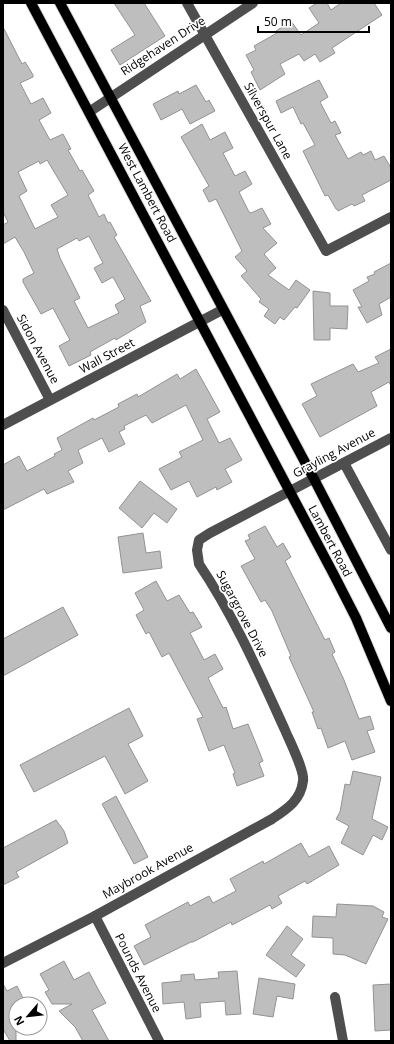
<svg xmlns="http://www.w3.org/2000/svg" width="394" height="1044" viewBox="0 0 394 1044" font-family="'Open Sans',sans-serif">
<rect width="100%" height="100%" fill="#fff"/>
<!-- building -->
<g fill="#bebebe" stroke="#929292" fill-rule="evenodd">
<path d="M114,3H144L165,36L120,65L111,50L135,35Z"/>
<path d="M317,3H327L331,10L341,3H374L382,15L332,48L335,53L320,62L315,54L304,61L299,54L280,64L285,74L260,90L251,72L254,70L246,55L256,50L254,46L277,33L276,31L291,21L301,35L319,23L309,8Z"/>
<path d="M3,27L22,64L25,62L27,65L33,75V77L20,83L31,104L43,98L51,113L39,120L50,140L63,134L71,149L68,150L80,171L82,170L94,191L88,195L99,217L104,214L108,223L110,222L117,235L114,237L151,301L140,306L146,322L116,340L115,338L90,352L91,355L69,366L59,346L70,340L53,308L41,314L23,282V279L34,273L24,252L15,237L3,244V225L8,222L3,212ZM47,160L68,195L51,205L58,217L35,229L19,196L27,191L18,172L39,161L40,164ZM89,236L103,263L94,268L102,283L113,277L125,299L115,305L119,313L88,328L74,301L80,298L60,258L57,249L77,238L79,241Z"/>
<path d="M319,80L328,97L320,102L331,123L335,121L341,133L335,135L348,159L361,152L363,155L371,151L375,160L384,156L391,168V180L362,195L365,201L354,206L352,204L338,211L337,209H336L328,195L325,196L303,151L315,145L303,123L301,124L293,107L281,113L276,101Z"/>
<path d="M196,85L206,102L209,100L215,111L190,124L182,109L161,120L153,104L178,91L179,94Z"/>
<path d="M202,124L210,140L225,132L233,148L223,153L235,176L245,171L252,184L239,192L249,212L251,213L262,208L271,224L263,228L277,243L264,254L276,268L268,275L289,290L296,280L310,290L297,308L295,307L284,320L280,317L275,324L264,316L269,309L259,302L261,299L241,276L247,271L235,257L242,251L216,199L209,202L203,190L209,186L181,137Z"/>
<path d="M391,263V297L379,304L382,315L367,323L358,307H362L353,290L369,281L367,277L375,274L374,272Z"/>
<path d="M313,291L330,293V306H348L347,329L330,328V340H314Z"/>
<path d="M391,349V386L389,382L371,392L377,406L320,437L302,404L317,396L311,384L353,364L358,372L379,363L375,357Z"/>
<path d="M196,369L220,412L207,419L219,443L230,438L242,460L225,469L232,482L217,490L216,487L197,497L189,481L171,490L159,469L182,457L179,452L203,440L186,405L152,423L146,415L124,426L125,429L119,432L125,444L109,452L102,438L78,450L83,463L68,471L74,482L47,494L44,489L3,510V465L19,456L27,471L55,456L54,454L62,450L57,438L93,418L94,420L119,407L118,404L137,394L138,397L177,374L180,379Z"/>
<path d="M140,481L177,509L167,523L154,513L142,528L119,508Z"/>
<path d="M265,526L277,547L283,543L291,557L285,561L325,640L329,638L335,652L332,654L344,680L359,719L370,716L374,729L367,731L375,752L352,760L345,741L328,748L321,728L318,729L312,712H314L289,657L291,656L272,611L265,600L261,602L241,566L255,559L245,541L250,539L248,535Z"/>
<path d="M143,533L146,553L160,551L162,568L123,573L118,537Z"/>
<path d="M156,581L167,601L179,595L190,613L193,612L202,627L190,633L204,660L215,654L223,669L208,678L223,708L226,707L233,729L248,724L263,761L259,763L264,776L237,786L233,774L235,773L224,745L209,751L197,719L203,717L169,653L162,657L149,632L146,634L136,615L144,610L135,593Z"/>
<path d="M63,607L78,635L3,676V639Z"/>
<path d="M129,708L143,736L128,744L148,781L125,794L105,756L34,792L20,765Z"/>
<path d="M353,771L381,777L372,819L388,827L382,840L373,835L363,855L341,843L349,826L336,819L340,812L345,784L350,785Z"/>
<path d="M116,796L148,857L134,864L102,804Z"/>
<path d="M56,820L64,831L68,843L16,872L19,877L3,885V848Z"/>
<path d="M301,843L309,857L329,846L339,865L307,884L305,881L278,896L282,903L272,909L270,905L232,925L231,922L193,942H191L144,965L134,946L151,937L145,925L188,902L190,906L209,896L213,903L236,891L230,879L263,861L264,864Z"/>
<path d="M337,904L373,906L384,912L382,917L388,919L366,964L345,955L333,954V938L312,937L313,916L336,917Z"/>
<path d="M287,926L303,939L291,955L305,965L296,977L266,955Z"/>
<path d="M64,961L74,980L89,972L98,989L106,1003L92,1010L109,1041H83L75,1027L59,1011L72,1004H52L45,992L49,990L40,974Z"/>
<path d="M237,971L241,1014L226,1015L225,1001L200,1003L201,1017L186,1019L184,1002L163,1004L162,983L181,981V975L194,974L195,980L219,978L218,972Z"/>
<path d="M259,978L295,984L293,999L277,996L273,1017L253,1014Z"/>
<path d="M3,984L7,991L17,986L26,1004H14L16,1009V1041H10L3,1029Z"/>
<path d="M391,984V1030L375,1031L373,985Z"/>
</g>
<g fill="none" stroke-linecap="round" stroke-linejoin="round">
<defs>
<g id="major">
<path d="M31,3L334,575L356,618L391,701"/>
<path d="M60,3L314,479L391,628"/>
</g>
</defs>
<!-- major casing -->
<use href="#major" stroke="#dbdbdb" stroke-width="12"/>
<!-- minor -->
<g stroke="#4e4e4e" stroke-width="10">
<path d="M187,3L326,251L391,217"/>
<path d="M89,112L253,3"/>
<path d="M3,310L50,400"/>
<path d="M3,425L222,310"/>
<path d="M344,463L391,550"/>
<path d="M95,916L159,1041"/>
<path d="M3,963L95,916L272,819C287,809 301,800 303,781C305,771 289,740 285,730C259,673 234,616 199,564L197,550L199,540L210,533L391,438"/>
<path d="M335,997L343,1041"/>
</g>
<!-- major -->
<use href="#major" stroke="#000" stroke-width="10"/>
</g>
<g text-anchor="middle" stroke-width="3.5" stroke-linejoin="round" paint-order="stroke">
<!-- street labels -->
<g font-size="12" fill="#000" stroke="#fff">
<text transform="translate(163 46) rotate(-33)" y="4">Ridgehaven Drive</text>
<text transform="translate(268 121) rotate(61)" y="4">Silverspur Lane</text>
<text transform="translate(147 193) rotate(62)" y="4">West Lambert Road</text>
<text transform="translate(38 349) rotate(62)" y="4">Sidon Avenue</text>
<text transform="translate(107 356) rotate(-28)" y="4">Wall Street</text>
<text transform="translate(334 453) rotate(-28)" y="4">Grayling Avenue</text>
<text transform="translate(330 541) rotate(62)" y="4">Lambert Road</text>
<text transform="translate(242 614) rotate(62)" y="4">Sugargrove Drive</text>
<text transform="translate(148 871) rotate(-29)" y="4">Maybrook Avenue</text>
<text transform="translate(138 973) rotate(63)" y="4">Pounds Avenue</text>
</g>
</g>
<!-- border -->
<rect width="394" height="1044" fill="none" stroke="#000000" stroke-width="8"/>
<!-- north arrow -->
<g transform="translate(28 1016) rotate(242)"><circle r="19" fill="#ffffff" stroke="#999999"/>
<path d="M0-3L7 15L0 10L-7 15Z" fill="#000000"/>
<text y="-6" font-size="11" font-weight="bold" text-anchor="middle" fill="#000000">N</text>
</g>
<!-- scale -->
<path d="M258 26v6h111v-6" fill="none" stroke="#000000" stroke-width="2"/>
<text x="264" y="26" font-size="12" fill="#000000" stroke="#ffffff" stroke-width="3" paint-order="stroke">50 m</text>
</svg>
